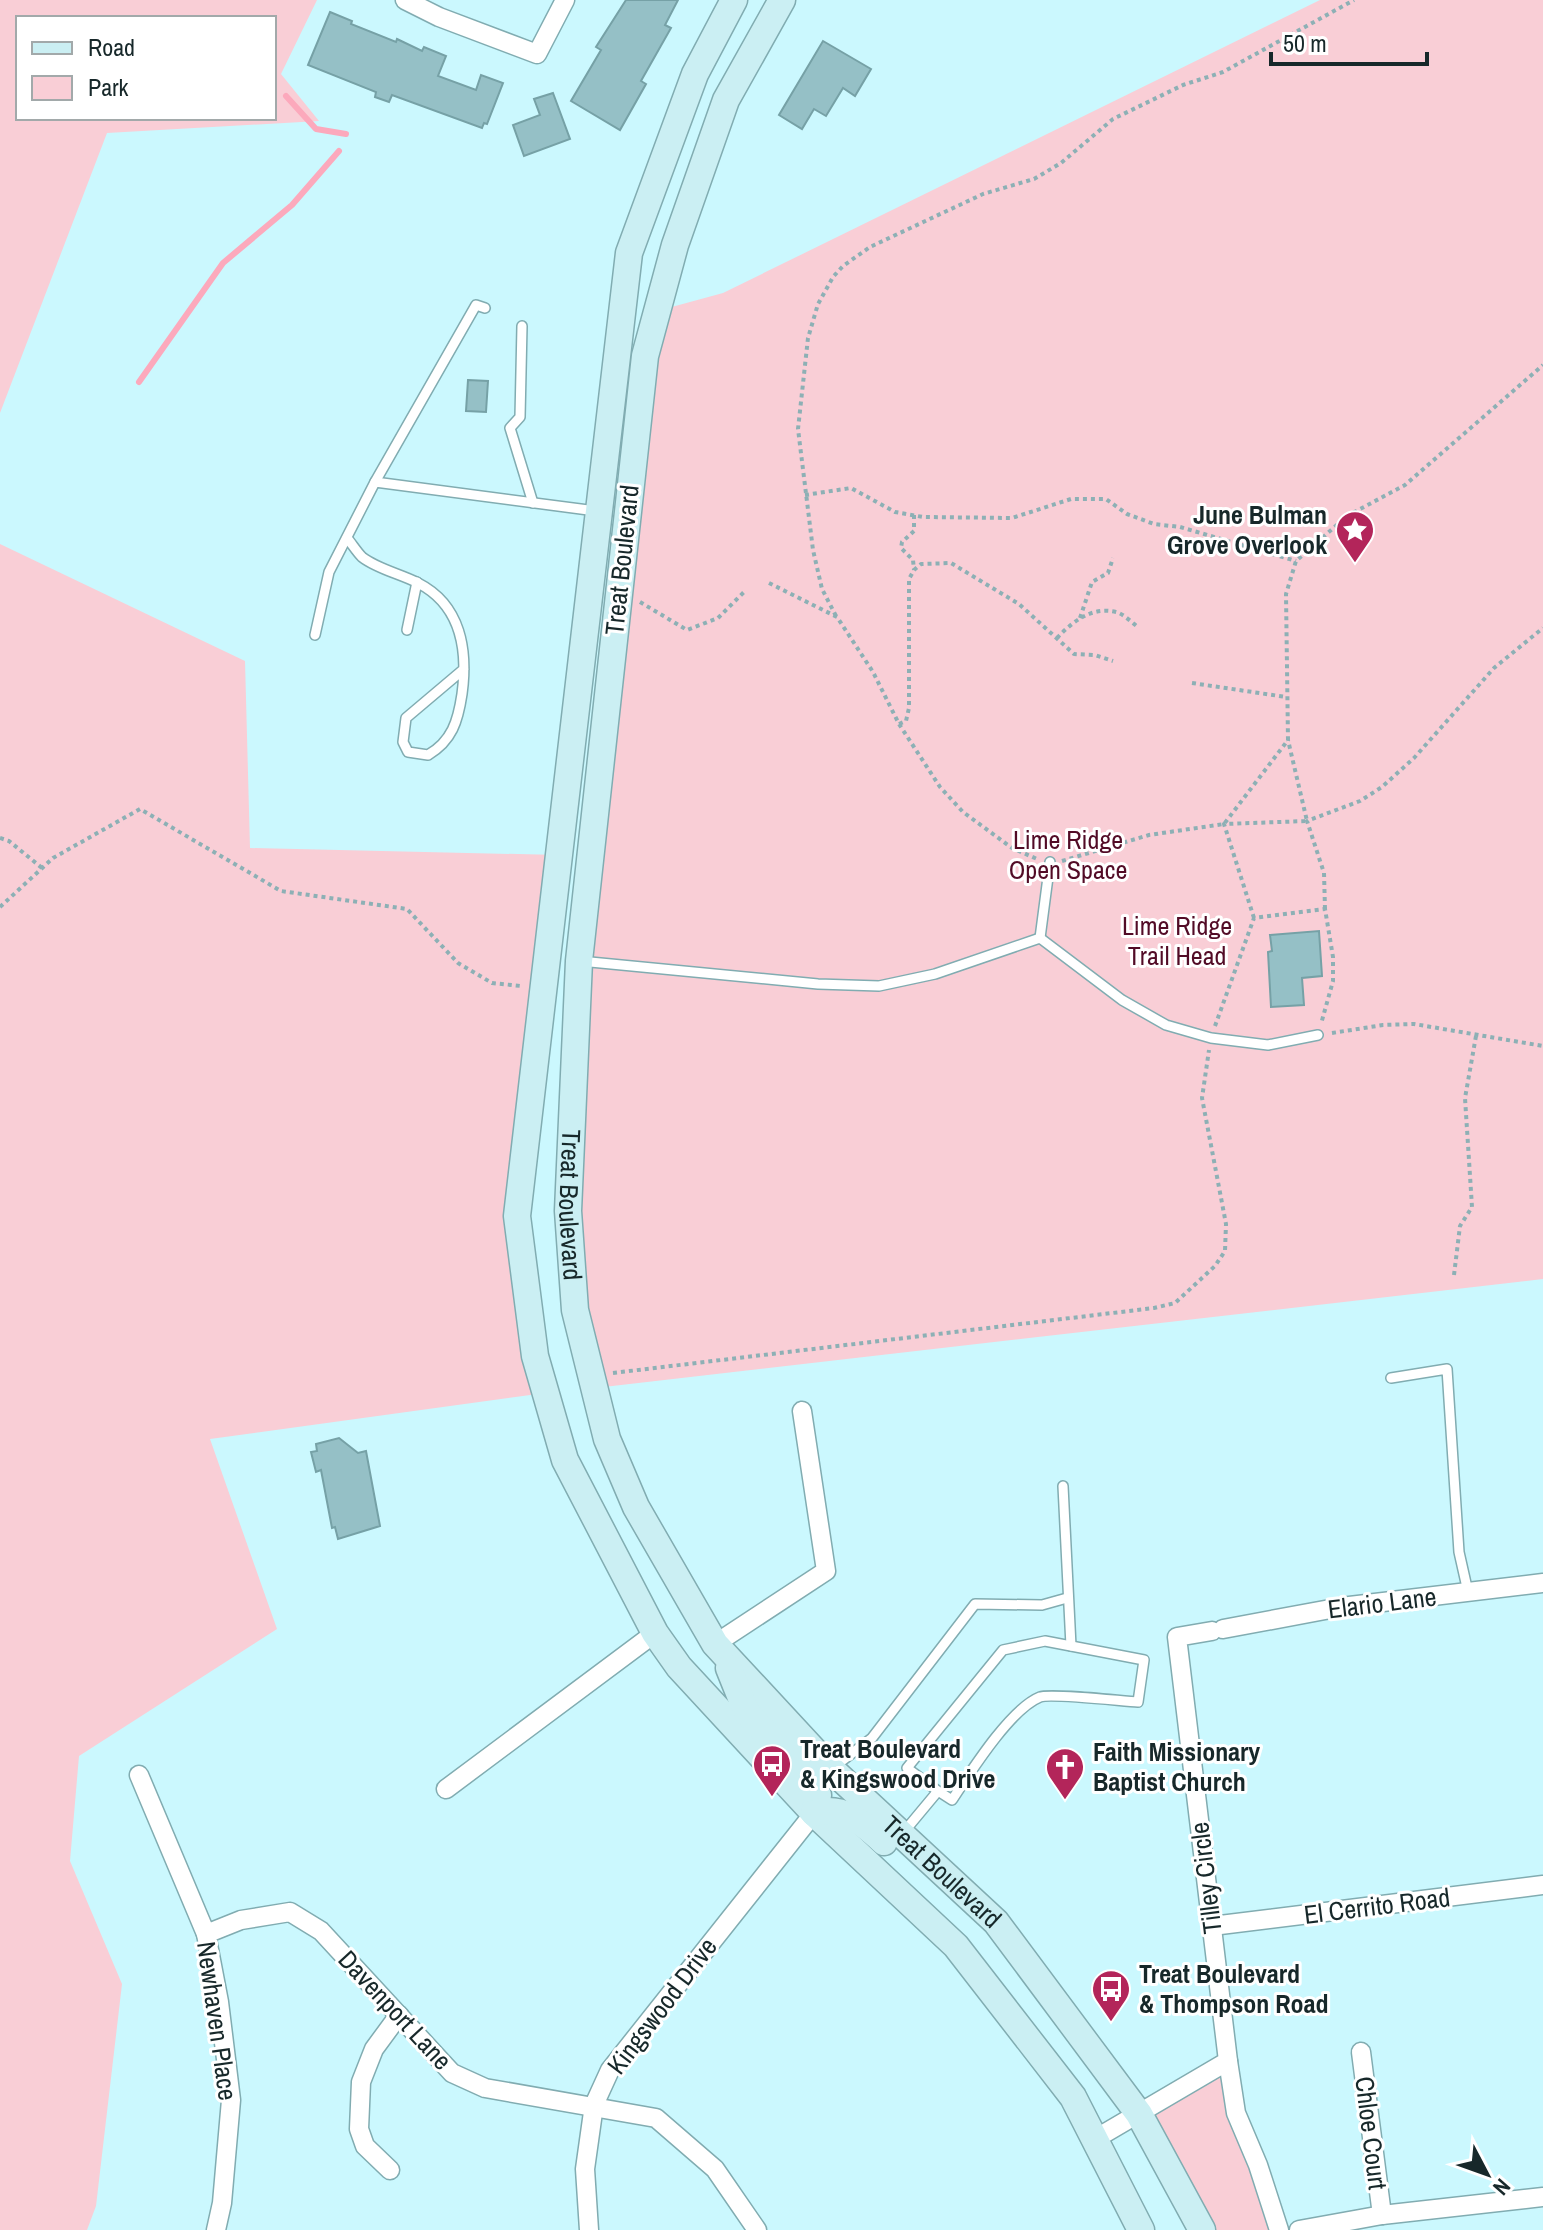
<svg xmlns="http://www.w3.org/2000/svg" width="1543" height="2230" viewBox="0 0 1543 2230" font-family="'Archivo Narrow',sans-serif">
<rect width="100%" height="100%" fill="#cbf8fe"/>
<!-- green -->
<g fill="#f9ced6" fill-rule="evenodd">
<path d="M0,0H317L281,74L319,121L107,133L0,413ZM18,18H274V118H18Z"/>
<path d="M1320,0H1543V1279L595,1388L575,1310L579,961L657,311L723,293Z"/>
<path d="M0,544L245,661L250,848L559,855L517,1216L545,1393L210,1439L277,1629L79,1756L70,1861L122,1984L96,2206L87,2230H0Z"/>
<path d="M1228,2061L1279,2230H1202L1139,2114Z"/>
</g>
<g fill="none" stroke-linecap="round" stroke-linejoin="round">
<!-- stream -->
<g stroke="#fca9bc" stroke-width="6">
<path d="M286,96L316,129L346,134"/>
<path d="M139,382L223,263L292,205L339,151"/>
</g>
</g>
<!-- building -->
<g fill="#95c0c6" stroke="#76a1a6" stroke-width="2">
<path d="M626,0H678L665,25L671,28L641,81L646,84L620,130L571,101L601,50L596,47Z"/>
<path d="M330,12L352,21L351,24L396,42L397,39L422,51L424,47L446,56L438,76L476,90L481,75L503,83L487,124L484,123L482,128L392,95L389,102L375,97L376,92L308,65Z"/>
<path d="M823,41L871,69L855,96L843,88L826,116L814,109L802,129L779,115Z"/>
<path d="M553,93L570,139L524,156L513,125L540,115L534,99Z"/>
<path d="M468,380L488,381L486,412L466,411Z"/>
<path d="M1319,931L1322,976L1302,978L1304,1005L1271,1007L1268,952L1272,951L1270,935Z"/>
<path d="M339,1438L358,1453L366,1451L380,1526L338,1539L335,1527L332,1528L321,1470L316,1472L311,1452L317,1451L316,1444Z"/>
</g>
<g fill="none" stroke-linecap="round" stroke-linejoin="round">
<defs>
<g id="lane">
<path d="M522,326L520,417L510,428L533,503"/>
<path d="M375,482L476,305L485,308"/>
<path d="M347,538C352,544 357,552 362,557C377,569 401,574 418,583C461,605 468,650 462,694C458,721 452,741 428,755L408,752L403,742L406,718L464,669"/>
<path d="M407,630L417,582"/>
<path d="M315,635L329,572L375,482L596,511"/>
<path d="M1040,938L1050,862"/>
<path d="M580,961L818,984L879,986L935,974L1040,938L1122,1000L1166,1025L1211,1038L1268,1045L1318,1035"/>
<path d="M1391,1378L1447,1369L1459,1552L1468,1592"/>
<path d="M1063,1486L1071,1646"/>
<path d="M834,1767L872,1738L975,1604L1042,1605L1067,1598"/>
<path d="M903,1833L938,1791L952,1800C970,1773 1010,1709 1040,1697C1050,1693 1121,1701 1138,1702L1144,1660L1045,1641L1003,1650L907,1768L938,1791"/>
</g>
<g id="street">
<path d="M405,0L439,17L537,54L565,0"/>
<path d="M1223,1629L1341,1607L1543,1583"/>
<path d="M715,1644L826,1571L802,1411"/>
<path d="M139,1775L206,1934L219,2002L231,2100L222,2203L216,2230"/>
<path d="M446,1789L655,1633"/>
<path d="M1212,1926L1543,1885"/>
<path d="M206,1934L241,1920L290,1912L321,1931L452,2073L485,2088L656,2118L715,2169L757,2230"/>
<path d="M1361,2052L1382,2215"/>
<path d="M1228,2061L1236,2113L1258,2165L1279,2230"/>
<path d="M1095,2139L1228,2061L1177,1637L1212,1631"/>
<path d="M390,2170L365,2146L359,2129L361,2082L374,2049L399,2015"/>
<path d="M589,2230L585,2169L594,2105L610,2070L814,1813"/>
<path d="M1299,2230L1382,2215L1543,2197"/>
</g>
<g id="secondary">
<path d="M734,0L695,74L629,253L517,1216L535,1356L565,1460L655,1633L679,1667L814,1813L956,1946L1073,2097L1141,2230"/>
<path id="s1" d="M782,0L726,100L675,245L645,356L579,961L568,1211L575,1310L607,1439L636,1507L715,1644L831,1769L996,1922L1139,2114L1202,2230"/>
<path d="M729,1668L747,1713L810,1780L818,1795L814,1813"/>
<path d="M814,1813C844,1805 863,1823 884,1842"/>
</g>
</defs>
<!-- lane casing -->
<use href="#lane" stroke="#81acb1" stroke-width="12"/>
<!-- street casing -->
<use href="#street" stroke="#81acb1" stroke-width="21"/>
<!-- secondary casing -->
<use href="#secondary" stroke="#81acb1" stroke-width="29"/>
<!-- path -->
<g stroke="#8db0b5" stroke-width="4" stroke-dasharray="4 4" stroke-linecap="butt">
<path d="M805,495L851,488L895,512L923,517L1012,518L1071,499H1106L1127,514L1154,524L1180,527L1296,561"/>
<path d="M914,515V531L902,542L901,548L913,560L914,570"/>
<path d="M769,583L837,617L873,672L899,724L940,787L963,812L1012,848L1037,859"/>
<path d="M640,602L687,630L718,618L745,591"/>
<path d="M836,616L822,589L813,550L798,429L808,338L818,304L833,277L843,266L870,247L983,194L1034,179L1061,163L1113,119L1183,85L1223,72L1354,0"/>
<path d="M1080,618L1092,582L1108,573L1113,558"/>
<path d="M1057,638C1072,622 1092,606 1116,612C1124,614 1131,622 1138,627"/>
<path d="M1192,683L1286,697"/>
<path d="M899,724L906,721L909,708V579L914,570L921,564L951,563L1019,604L1074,654L1095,655L1113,661"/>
<path d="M0,838L9,841L42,868"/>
<path d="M1062,861L1149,835L1224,824L1288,740L1286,594L1296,561L1347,516L1405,485L1543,365"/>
<path d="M0,907L53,858L140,809L281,891L407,909L458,963L492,983L521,986"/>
<path d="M1325,909L1324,873L1307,821L1360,801L1382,787L1414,758L1494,668L1543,628"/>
<path d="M1254,918L1224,824L1307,821L1288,740"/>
<path d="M1215,1026L1254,918L1325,909L1333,957V981L1321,1024"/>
<path d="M1332,1033L1383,1025L1414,1024L1543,1046"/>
<path d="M1454,1275L1460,1226L1472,1207L1465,1098L1476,1036"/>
<path d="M613,1373L1154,1308L1175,1303L1215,1266L1225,1251L1226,1224L1202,1098L1209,1050"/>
</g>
<!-- lane -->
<use href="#lane" stroke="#fff" stroke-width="9"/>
<!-- street -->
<use href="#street" stroke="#fff" stroke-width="18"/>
<!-- secondary -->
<use href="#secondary" stroke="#cbeff3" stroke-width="26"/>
</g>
<!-- icons -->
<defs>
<symbol id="sight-pin" viewBox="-11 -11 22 30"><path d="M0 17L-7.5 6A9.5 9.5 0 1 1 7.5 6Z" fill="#b3255a" stroke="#fff"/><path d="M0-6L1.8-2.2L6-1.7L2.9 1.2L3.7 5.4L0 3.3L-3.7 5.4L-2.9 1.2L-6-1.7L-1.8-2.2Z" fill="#fff"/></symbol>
<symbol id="bus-pin" viewBox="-11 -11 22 30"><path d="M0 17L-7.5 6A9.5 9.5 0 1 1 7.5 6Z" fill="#b3255a" stroke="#fff"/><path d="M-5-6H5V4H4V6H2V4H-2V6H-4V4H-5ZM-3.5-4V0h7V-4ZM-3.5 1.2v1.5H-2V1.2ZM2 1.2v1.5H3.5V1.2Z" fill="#fff"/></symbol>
<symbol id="church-pin" viewBox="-11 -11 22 30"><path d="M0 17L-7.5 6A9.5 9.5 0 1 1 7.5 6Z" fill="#b3255a" stroke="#fff"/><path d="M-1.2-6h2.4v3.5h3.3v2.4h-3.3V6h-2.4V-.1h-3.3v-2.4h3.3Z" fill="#fff"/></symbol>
</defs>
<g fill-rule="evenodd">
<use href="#sight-pin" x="1333" y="508" width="44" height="60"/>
<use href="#bus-pin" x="750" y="1742" width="44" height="60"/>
<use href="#church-pin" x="1043" y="1745" width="44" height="60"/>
<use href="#bus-pin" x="1089" y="1967" width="44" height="60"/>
</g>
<g text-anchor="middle" stroke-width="6" stroke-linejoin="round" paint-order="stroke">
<!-- poi labels -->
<g font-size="26" font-weight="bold" fill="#17282a" stroke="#fff" text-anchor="start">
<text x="1327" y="524" text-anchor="end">June Bulman<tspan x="1327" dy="30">Grove Overlook</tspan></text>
<text x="800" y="1758">Treat Boulevard<tspan x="800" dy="30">&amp; Kingswood Drive</tspan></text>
<text x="1093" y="1761">Faith Missionary<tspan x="1093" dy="30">Baptist Church</tspan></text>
<text x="1139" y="1983">Treat Boulevard<tspan x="1139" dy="30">&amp; Thompson Road</tspan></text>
</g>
<!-- street labels -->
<g font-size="26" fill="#17282a" stroke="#fff">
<text transform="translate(622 560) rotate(-84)" y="9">Treat Boulevard</text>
<text dy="9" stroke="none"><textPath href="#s1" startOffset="1236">Treat Boulevard</textPath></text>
<text transform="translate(1382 1603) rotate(-7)" y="9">Elario Lane</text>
<text dy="9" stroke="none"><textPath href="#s1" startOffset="2028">Treat Boulevard</textPath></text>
<text transform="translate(1206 1878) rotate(-97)" y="9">Tilley Circle</text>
<text transform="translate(1377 1906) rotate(-7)" y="9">El Cerrito Road</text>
<text transform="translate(662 2006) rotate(-53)" y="9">Kingswood Drive</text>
<text transform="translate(395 2010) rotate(47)" y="9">Davenport Lane</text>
<text transform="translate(217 2021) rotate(82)" y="9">Newhaven Place</text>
<text transform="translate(1371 2133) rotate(83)" y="9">Chloe Court</text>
</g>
<!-- park labels -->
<g font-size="26" fill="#520b26" stroke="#fff">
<text x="1068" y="849">Lime Ridge<tspan x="1068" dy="30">Open Space</tspan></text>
<text x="1177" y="935">Lime Ridge<tspan x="1177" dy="30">Trail Head</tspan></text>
</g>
</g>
<!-- legend -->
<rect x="16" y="16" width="260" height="104" fill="#ffffff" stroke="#a2a9aa" stroke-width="2"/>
<rect x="32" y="42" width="40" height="12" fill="#cbeff3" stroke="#a2a9aa" stroke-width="2"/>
<text x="88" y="56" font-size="24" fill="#17282a">Road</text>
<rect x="32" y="76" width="40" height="24" fill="#f9ced6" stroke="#a2a9aa" stroke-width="2"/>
<text x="88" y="96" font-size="24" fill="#17282a">Park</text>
<!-- north arrow -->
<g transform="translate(1487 2174) rotate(131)" stroke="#ffffff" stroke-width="6" paint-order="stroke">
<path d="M0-6L14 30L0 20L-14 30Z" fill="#17282a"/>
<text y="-12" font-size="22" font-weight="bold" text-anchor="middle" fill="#17282a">N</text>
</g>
<!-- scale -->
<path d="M1271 52v12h156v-12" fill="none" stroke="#17282a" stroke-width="4"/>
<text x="1283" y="52" font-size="24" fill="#17282a" stroke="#ffffff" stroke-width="6" paint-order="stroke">50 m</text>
</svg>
